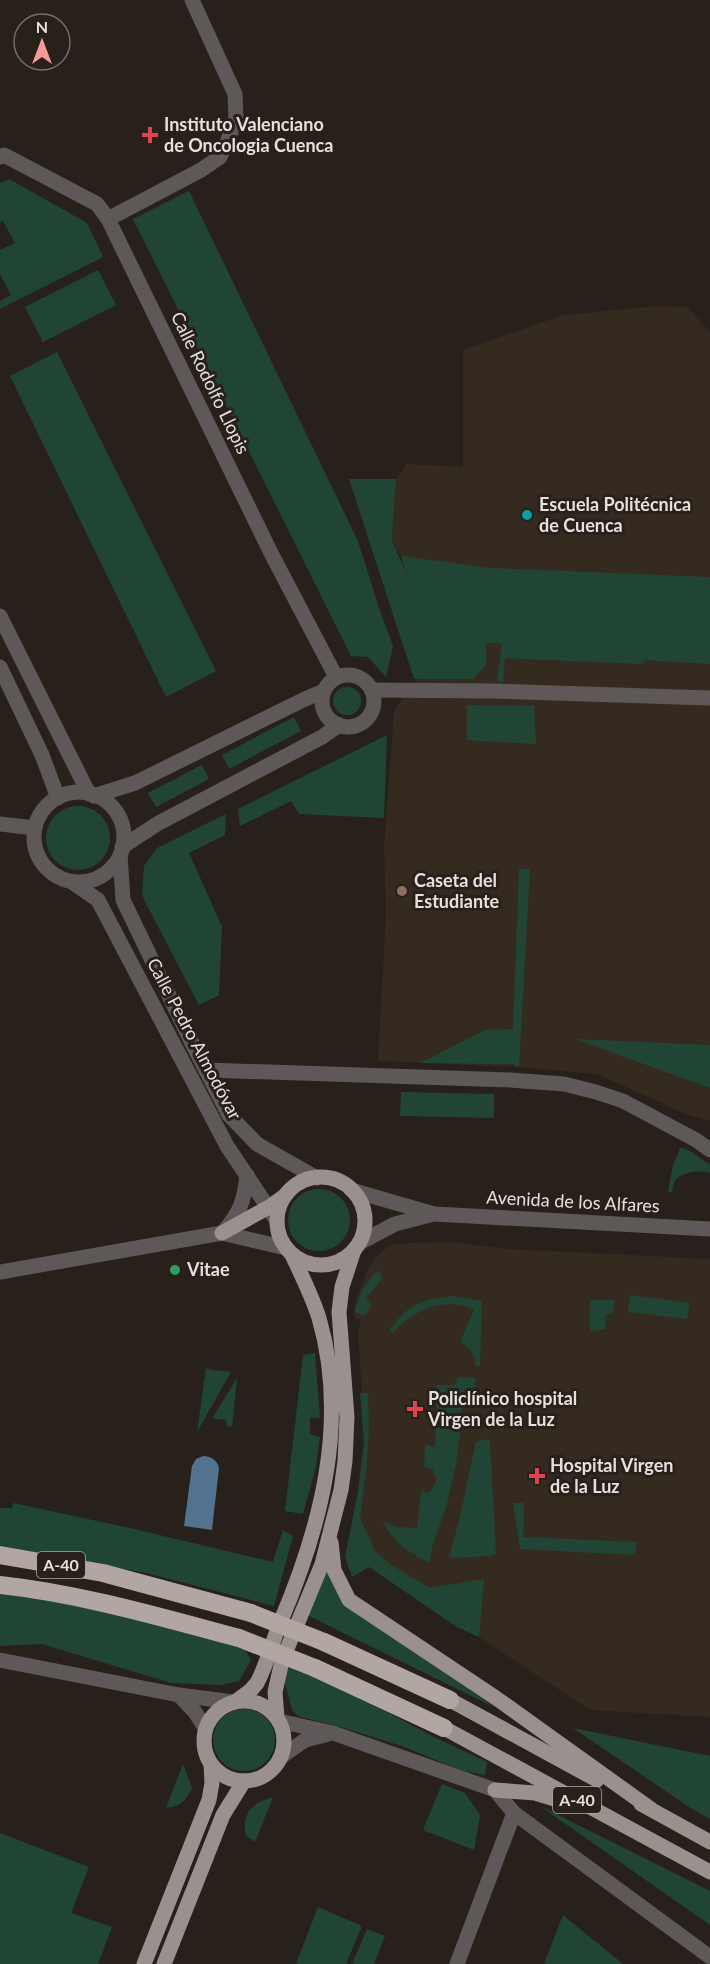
<svg xmlns="http://www.w3.org/2000/svg" width="710" height="1964" viewBox="0 0 710 1964" font-family="Lato,sans-serif">
<rect width="100%" height="100%" fill="#28211b"/>
<!-- built -->
<g fill="#352a1f">
<path d="M657,306L687,307L710,332V1121L686,1114L597,1074L519,1067L378,1061L386,913L384,848L394,710L422,674L401,556L390,542L392,541L396,479L406,464L463,467V350L563,315Z"/>
<path d="M452,1242L507,1249L710,1259V1717L590,1710L479,1637L457,1627L395,1583L354,1517L366,1453L358,1332L361,1319L354,1317L355,1304L367,1271L376,1257L390,1245L410,1243Z"/>
</g>
<!-- green -->
<g fill="#214535">
<path d="M9,179L87,223L103,257L0,309V301L11,295L0,274V250L15,243L3,221L0,222V183Z"/>
<path d="M189,191L358,541L379,608L393,646L386,677L368,657L351,656L133,219Z"/>
<path d="M98,270L116,305L43,342L25,307Z"/>
<path d="M57,352L216,671L166,697L10,376Z"/>
<path d="M349,479H396L392,541L408,577L401,556L490,568L710,577V664L644,660L643,664L505,658L503,683L497,680L502,643H486V665L473,679H414Z"/>
<circle cx="347" cy="701" r="14"/>
<path d="M467,705L534,706L536,744L467,740Z"/>
<path d="M294,717L301,731L229,769L222,755Z"/>
<path d="M387,735L384,818L299,814L291,801L240,826L238,809Z"/>
<path d="M202,765L209,779L156,807L148,793Z"/>
<circle cx="78" cy="838" r="32"/>
<path d="M226,814L225,835L189,853L222,927L219,995L199,1005L142,896L144,866L157,848Z"/>
<path d="M519,869H530L519,1067L512,1064L420,1063L485,1030L513,1029Z"/>
<path d="M575,1039L710,1045V1088Z"/>
<path d="M401,1092L494,1094V1118L400,1116Z"/>
<path d="M680,1148C690,1148 700,1160 710,1164V1173C700,1170 682,1171 675,1181C673,1184 673,1188 672,1192H668L673,1165Z"/>
<circle cx="319" cy="1220" r="31"/>
<path d="M379,1270L382,1279L366,1298L372,1304L364,1316L355,1312C358,1295 366,1281 379,1270Z"/>
<path d="M630,1295L690,1303L687,1319L628,1312Z"/>
<path d="M453,1296L482,1301L480,1366H476C475,1354 470,1348 460,1342L474,1309C442,1297 415,1309 393,1333L389,1330C411,1303 419,1300 453,1296Z"/>
<path d="M590,1300H615L612,1314L605,1315V1329L591,1331L589,1324Z"/>
<path d="M315,1353L320,1418L310,1417V1434L320,1437L316,1466L303,1514L285,1511L303,1355Z"/>
<path d="M206,1369L231,1372L197,1432Z"/>
<path d="M458,1377L476,1378L474,1392H467L461,1410V1427L456,1464L446,1507L433,1544L429,1563C407,1550 394,1544 382,1520L396,1527L417,1528L421,1490L427,1493L431,1491L437,1479L433,1474L434,1470L424,1467L425,1444L435,1447L437,1385H454Z"/>
<path d="M237,1378L232,1427L227,1426L226,1420L220,1419L218,1420L213,1417Z"/>
<path d="M360,1393H368L369,1427L367,1463L360,1518L375,1551L387,1562L430,1588L484,1579L479,1637L457,1627L369,1567L352,1577L345,1557L358,1491L364,1442Z"/>
<path d="M487,1439L490,1441L496,1554L489,1556L449,1558L459,1520L476,1442Z"/>
<path d="M13,1503L130,1528L273,1562L283,1530L293,1536L274,1606L146,1573L0,1546V1508H12Z"/>
<path d="M513,1503H524L523,1537L637,1542L635,1555L520,1549Z"/>
<path d="M326,1571L336,1590L423,1658L496,1708L307,1615Z"/>
<path d="M0,1594L82,1604L243,1646L251,1660L239,1681L221,1685L171,1683L42,1644L0,1646Z"/>
<path d="M287,1665L327,1680L436,1738L487,1762L485,1775L460,1770L402,1746L344,1728L298,1716L292,1710L284,1680Z"/>
<circle cx="244" cy="1740" r="31"/>
<path d="M573,1728L710,1756V1819L689,1807Z"/>
<path d="M183,1764L192,1788C184,1803 182,1805 166,1808Z"/>
<path d="M442,1784L465,1793L480,1815L474,1850L423,1830Z"/>
<path d="M273,1797L255,1842L246,1836C241,1812 252,1803 273,1797Z"/>
<path d="M540,1806L710,1891V1925Z"/>
<path d="M0,1833L89,1867L71,1913L112,1927L98,1964H0Z"/>
<path d="M318,1907L362,1926L346,1964H296Z"/>
<path d="M563,1915L623,1964H544Z"/>
<path d="M367,1929L385,1936L374,1964H352Z"/>
</g>
<!-- water -->
<path fill="#52738f" d="M203,1456C211,1456 217,1460 219,1468L212,1530L184,1526L192,1466L196,1459Z"/>
<g fill="none" stroke-linecap="round" stroke-linejoin="round">
<!-- minor -->
<g stroke="#5e5958" stroke-width="15">
<path d="M0,157L4,155L97,204L108,219L271,553L336,677"/>
<path d="M108,219L201,170L220,157L230,135L236,117L235,94L192,0"/>
<path d="M0,616L89,794"/>
<path d="M0,667L42,755L58,798"/>
<circle cx="348" cy="701" r="26"/>
<path d="M372,690L492,691L710,698"/>
<circle cx="79" cy="837" r="45"/>
<path d="M94,796L135,783L305,699L324,691"/>
<path d="M0,824L35,828"/>
<path d="M122,847L157,824L322,737L339,725"/>
<path d="M120,855L123,900L191,1041L229,1115L257,1144L317,1178"/>
<path d="M72,882L98,900L227,1146L277,1221"/>
<path d="M206,1070L510,1080L564,1084L596,1092L623,1101L696,1140L710,1150"/>
<path d="M351,1190L434,1214L710,1229"/>
<path d="M224,1231C241,1211 244,1201 247,1175"/>
<path d="M359,1243L395,1224L434,1214"/>
<path d="M0,1272L222,1233L286,1248"/>
<path d="M0,1660L179,1695L233,1702"/>
<path d="M179,1695L195,1712L205,1728"/>
<path d="M279,1721L333,1733L495,1790L514,1813L710,1957"/>
<path d="M281,1757L305,1740L329,1734"/>
<path d="M457,1964L514,1813"/>
</g>
<!-- major -->
<g stroke="#9a908d" stroke-width="15">
<circle cx="321" cy="1221" r="44"/>
<path d="M222,1233L269,1207L283,1197"/>
<path d="M331,1542L334,1570L349,1600L496,1698L651,1809"/>
<path d="M450,1700L597,1780"/>
<circle cx="244" cy="1741" r="40"/>
<path d="M235,1702L251,1690L257,1683C267,1664 272,1643 280,1623C321,1527 349,1421 319,1318C312,1296 302,1276 292,1255"/>
<path d="M277,1718L275,1692L282,1661L322,1564L341,1490L345,1461L347,1417L339,1312L342,1287L354,1250"/>
<path d="M444,1728L710,1872"/>
<path d="M495,1790L535,1793L571,1804"/>
<path d="M641,1804L710,1842"/>
<path d="M144,1964L209,1800L212,1783L211,1764"/>
<path d="M164,1964L223,1815L244,1781"/>
</g>
<!-- highway -->
<g stroke="#b1a6a2" stroke-width="18">
<path d="M0,1555L103,1573L251,1613"/>
<path d="M0,1585C82,1594 160,1617 239,1638"/>
<path d="M324,1642L450,1700"/>
<path d="M315,1668L444,1728"/>
</g>
<!-- highway-bridge -->
<g stroke="#b1a6a2" stroke-width="18">
<path d="M251,1613L324,1642"/>
<path d="M239,1638L315,1668"/>
</g>
</g>
<!-- markers -->
<g fill="#e0444e" stroke="#28211b" stroke-width="2">
<path d="M147 126h6v6h6v6h-6v6h-6v-6h-6v-6h6z"/>
<path d="M412 1400h6v6h6v6h-6v6h-6v-6h-6v-6h6z"/>
<path d="M534 1467h6v6h6v6h-6v6h-6v-6h-6v-6h6z"/>
</g>
<circle fill="#0f9aa8" stroke="#28211b" stroke-width="2" cx="527" cy="515" r="6"/>
<circle fill="#8d6e63" stroke="#28211b" stroke-width="2" cx="402" cy="891" r="6"/>
<circle fill="#2e9e5b" stroke="#28211b" stroke-width="2" cx="175" cy="1270" r="6"/>
<g text-anchor="middle" stroke-width="6" stroke-linejoin="round" paint-order="stroke">
<!-- shield labels -->
<g fill="#28211b" stroke="#aca7a2" stroke-width="1.5">
<rect x="37" y="1552" width="48" height="26" rx="4.5"/>
<rect x="553" y="1787" width="48" height="26" rx="4.5"/>
</g>
<g font-size="16" font-weight="bold" fill="#e5e0dc">
<text x="61" y="1571">A-40</text>
<text x="577" y="1806">A-40</text>
</g>
<!-- poi labels -->
<g font-size="18" font-weight="bold" fill="#e5e0dc" stroke="#28211b" text-anchor="start">
<text x="164" y="131">Instituto Valenciano<tspan x="164" dy="21">de Oncologia Cuenca</tspan></text>
<text x="539" y="511">Escuela Politécnica<tspan x="539" dy="21">de Cuenca</tspan></text>
<text x="414" y="887">Caseta del<tspan x="414" dy="21">Estudiante</tspan></text>
<text x="187" y="1276">Vitae</text>
<text x="428" y="1405">Policlínico hospital<tspan x="428" dy="21">Virgen de la Luz</tspan></text>
<text x="550" y="1472">Hospital Virgen<tspan x="550" dy="21">de la Luz</tspan></text>
</g>
<!-- street labels -->
<g font-size="18" fill="#e5e0dc" stroke="#28211b">
<text transform="translate(210 383) rotate(64)" y="6">Calle Rodolfo Llopis</text>
<text transform="translate(194 1039) rotate(62)" y="6">Calle Pedro Almodóvar</text>
<text transform="translate(573 1202) rotate(3)" y="6">Avenida de los Alfares</text>
</g>
</g>
<!-- north arrow -->
<g transform="translate(42 42)"><circle r="28" fill="#28211b" stroke="#746d68" stroke-width="1.5"/>
<path d="M0-4.5L10 22L0 15L-10 22Z" fill="#f59b9a"/>
<text y="-9" font-size="16" font-weight="bold" text-anchor="middle" fill="#e5e0dc">N</text>
</g>
</svg>
